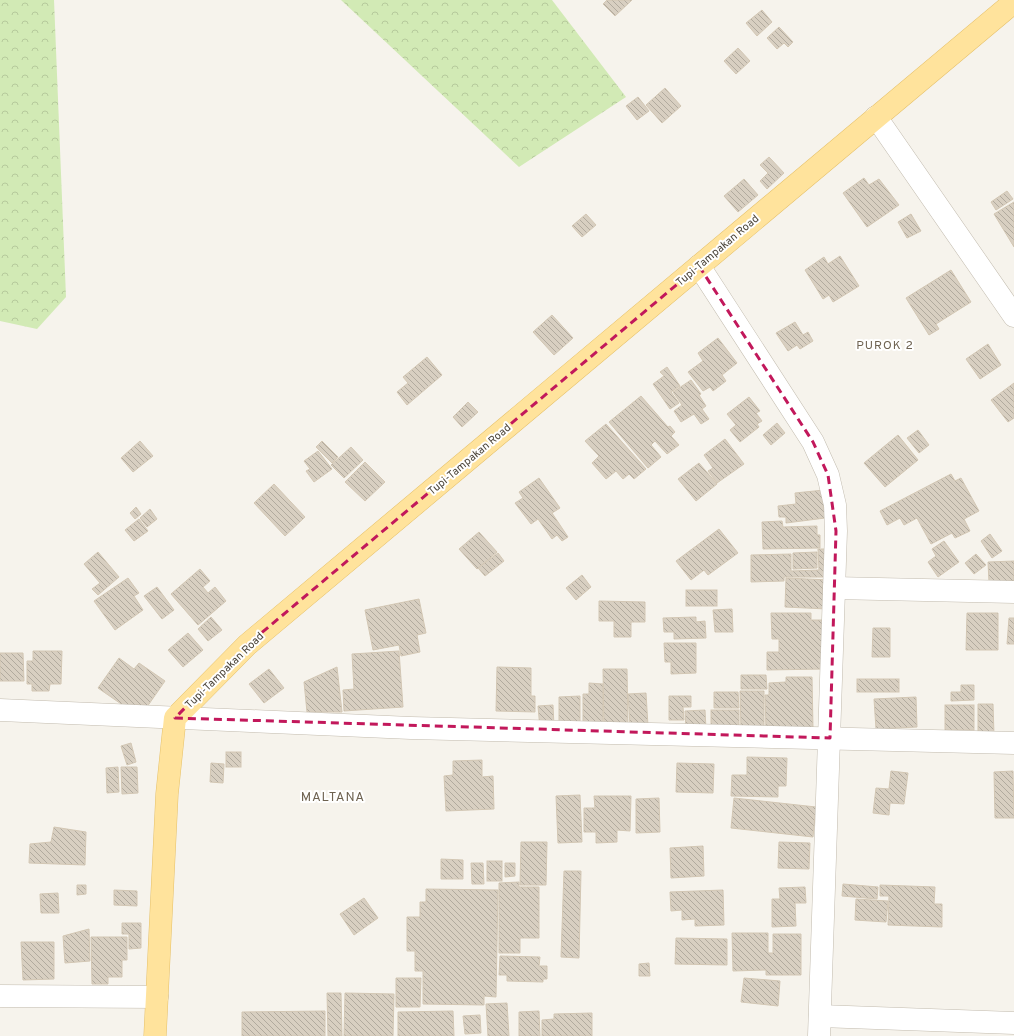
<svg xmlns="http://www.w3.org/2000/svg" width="1014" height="1036" viewBox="0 0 1014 1036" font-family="Overpass,sans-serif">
<defs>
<pattern id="forest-crowns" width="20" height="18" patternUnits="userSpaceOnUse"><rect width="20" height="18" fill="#d2eab5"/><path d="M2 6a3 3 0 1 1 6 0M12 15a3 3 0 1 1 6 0" fill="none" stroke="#b6ca9c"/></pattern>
<pattern id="building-back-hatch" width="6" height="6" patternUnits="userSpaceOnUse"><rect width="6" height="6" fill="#d8cfc1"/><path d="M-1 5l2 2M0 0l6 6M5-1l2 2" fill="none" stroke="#b1aa9e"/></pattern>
</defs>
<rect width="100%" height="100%" fill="#f6f3ec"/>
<!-- forest -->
<g fill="url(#forest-crowns)">
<path d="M0,0H54L66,297L37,329L0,321Z"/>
<path d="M341,0H552L626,97L519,167Z"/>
</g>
<!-- building -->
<g fill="url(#building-back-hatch)" stroke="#d3c7b4">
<path d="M607,0H632L615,16L603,4Z"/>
<path d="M762,10L772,22L757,36L746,23Z"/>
<path d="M779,27L793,42L788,47L784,43L777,49L767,38Z"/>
<path d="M738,48L750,61L736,74L724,61Z"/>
<path d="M665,88L681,106L662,123L646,105Z"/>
<path d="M638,97L649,111L637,120L626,106Z"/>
<path d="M769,157L784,173L767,189L760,181L768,173L760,165Z"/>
<path d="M864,178L869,185L879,179L899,205L867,227L843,193Z"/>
<path d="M744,179L758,195L738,212L724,196Z"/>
<path d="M1007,191L1013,199L996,210L991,202Z"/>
<path d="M1014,202V247L994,214Z"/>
<path d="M586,214L596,225L582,237L572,226Z"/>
<path d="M911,214L921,231L907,238L898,222Z"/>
<path d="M840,256L859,286L833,302L829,295L823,299L805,270L824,257L828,264Z"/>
<path d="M951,270L971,302L936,324L939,329L929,335L906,298Z"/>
<path d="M552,315L573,338L554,355L533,332Z"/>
<path d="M795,322L803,335L808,332L813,341L800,349L797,345L788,351L776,333Z"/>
<path d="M718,338L737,363L722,375L726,381L713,391L710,387L703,391L688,372L703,361L698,353Z"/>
<path d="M988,344L1001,365L980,379L966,359Z"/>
<path d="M427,357L442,375L407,405L397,392L408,383L403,377Z"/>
<path d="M667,367L680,386L671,392L679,403L670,409L653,384L664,376L660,372Z"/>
<path d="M691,380L701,394L699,395L706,406L702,409L709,419L701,424L694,414L681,422L674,411L682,405L673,392Z"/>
<path d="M1014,383V418L1008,422L991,400Z"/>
<path d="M641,396L668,427L670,426L675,432L671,436L679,445L667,454L655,441L651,445L661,457L648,468L609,422Z"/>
<path d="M749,397L760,411L756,413L762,421L757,424L759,427L740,442L730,430L736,425L727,414Z"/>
<path d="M468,402L478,412L462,427L453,417Z"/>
<path d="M777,423L785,433L771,445L763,435Z"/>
<path d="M606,424L646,469L634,479L629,474L623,479L616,471L606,479L592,463L599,456L585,441Z"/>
<path d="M918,430L929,445L919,453L907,438Z"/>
<path d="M898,435L918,460L885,487L864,463Z"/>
<path d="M725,439L744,464L717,483L708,471L713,468L704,455Z"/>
<path d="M140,441L153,456L133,472L121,458Z"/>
<path d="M322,441L338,457L332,463L316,447Z"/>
<path d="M351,447L363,460L344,478L331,465Z"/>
<path d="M318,451L332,469L314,482L306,471L310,469L304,461Z"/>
<path d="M365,462L385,482L365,501L345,482Z"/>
<path d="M699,463L717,484L696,501L678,479Z"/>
<path d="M951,474L955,481L961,478L979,511L964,519L970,531L955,538L952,533L931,544L917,518L904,525L900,518L887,525L880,511Z"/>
<path d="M539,478L560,508L552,513L568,537L562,541L557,535L552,539L538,519L531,524L515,503L523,498L519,492Z"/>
<path d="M274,484L305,517L285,536L254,503Z"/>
<path d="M824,490L833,517L786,523V517H779L778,506L796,504L795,493Z"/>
<path d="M136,507L141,514L135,519L130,513Z"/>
<path d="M150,509L157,519L147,527L140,518Z"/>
<path d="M139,519L148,531L134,541L125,530Z"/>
<path d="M782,521L783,527L817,526V535H820V548L763,549L762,522Z"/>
<path d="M719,529L738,553L708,575L704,570L691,580L676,561Z"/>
<path d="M479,532L497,552L477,569L459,549Z"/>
<path d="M990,534L1002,551L992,558L981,541Z"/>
<path d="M944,541L959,562L938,577L928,562L936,556L932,549Z"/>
<path d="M818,549H830L831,577H784V581L751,582V555L791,554V571L819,570Z"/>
<path d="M98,552L119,577L98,595L92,589L100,583L84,564Z"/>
<path d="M817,552V568L793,569V553Z"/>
<path d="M498,553L504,561L485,576L478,568Z"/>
<path d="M976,554L986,565L974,574L965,563Z"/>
<path d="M1014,561V581L989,582L988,562Z"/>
<path d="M200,569L210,581L203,587L208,593L215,587L226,601L198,625L171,594Z"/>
<path d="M582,575L591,587L576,600L566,588Z"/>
<path d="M128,578L139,593L134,596L143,610L115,630L94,601Z"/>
<path d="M786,578L829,580L827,609L785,607Z"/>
<path d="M157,587L174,610L162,619L144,596Z"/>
<rect x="686" y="590" width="31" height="16"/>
<path d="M419,599L426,633L417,635L420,652L401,656L399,645L373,650L365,610Z"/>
<path d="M599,601L645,602V622H631V637H614V621H599Z"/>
<path d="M732,609L733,632H715L713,610Z"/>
<path d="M771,613H811V620H823L824,669L767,670V652H779V639H772Z"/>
<path d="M967,613H998V650H966Z"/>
<path d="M211,617L222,630L208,641L198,629Z"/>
<path d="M696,617V622L705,621L706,638L674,639V632H664L663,618Z"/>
<path d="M1009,618H1014V644H1007Z"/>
<path d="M873,628H890V657H872Z"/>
<path d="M188,633L203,650L183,667L168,650Z"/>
<path d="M664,643H696V673L671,674V662H665Z"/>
<path d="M33,651H62L61,684H50L49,691H32V684H27V661H33Z"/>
<path d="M399,651L403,707L344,711L343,690L354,689L352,654Z"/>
<path d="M0,653H23L24,681H0Z"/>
<path d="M119,658L134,669L139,663L165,681L140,717L98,688Z"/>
<path d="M337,667L342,712H307L304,682Z"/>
<path d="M497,667L531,668V696H535V712L496,711Z"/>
<path d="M269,669L284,688L264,703L249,684Z"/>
<path d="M603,669H627L628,728L604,729Z"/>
<path d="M741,675H766L767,689H741Z"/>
<path d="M786,677H812L813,729L766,730L765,695H769V683L786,682Z"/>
<rect x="857" y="679" width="42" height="13"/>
<path d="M589,683L603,684V726H583V694H589Z"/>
<path d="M961,685H974V700L951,701V692H961Z"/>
<path d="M740,691H764V729L741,730Z"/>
<path d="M714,692H738L739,708H714Z"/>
<path d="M646,693L648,726H630L628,694Z"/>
<path d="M580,696V725H559V697Z"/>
<path d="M669,696H691V707H683L684,720H669Z"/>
<path d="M916,697L917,727L876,729L874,699Z"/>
<path d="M978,704H993L994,735L978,736Z"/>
<path d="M553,705L554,727L540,729L538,706Z"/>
<rect x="945" y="705" width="29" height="25"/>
<path d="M705,710L706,729L686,730L685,711Z"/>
<rect x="711" y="710" width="28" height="17"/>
<path d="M131,743L136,762L127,765L121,746Z"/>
<rect x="226" y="752" width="15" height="15"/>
<path d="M747,757L787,758L786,786H778V797L731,796L732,775H747Z"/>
<path d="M482,760V777L493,776L494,809L446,811L444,776L453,775V761Z"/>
<path d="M211,763L224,764L223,783L210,782Z"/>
<path d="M677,763L714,764L713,793L676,792Z"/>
<path d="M118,767L119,792L107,793L106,768Z"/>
<path d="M121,767H137L138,793L122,794Z"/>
<path d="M891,771L908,773L904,804L890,803L889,815L873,813L876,788L889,789Z"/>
<path d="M1013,771L1014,818H995L994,772Z"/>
<path d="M580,795L582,842L558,843L556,796Z"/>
<path d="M594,796H631L630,831L617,830V842L596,843V832H584V808H595Z"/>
<path d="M659,798L660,832L636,833V799Z"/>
<path d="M734,798L816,807L813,837L731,828Z"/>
<path d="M54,827L86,832L85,865L29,863L30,844L51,842Z"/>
<path d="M521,842H547L546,885H520Z"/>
<path d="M779,842L810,843L809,869L778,868Z"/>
<path d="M703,846L704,876L671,878L670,848Z"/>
<path d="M441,859L463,860V879H441Z"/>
<rect x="487" y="861" width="15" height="20"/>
<path d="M471,863H483L484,884H472Z"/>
<path d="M505,863H515V876L505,877Z"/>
<path d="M564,871H581L579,958L561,957Z"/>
<path d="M519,882V887H539V938H520V953H499V883Z"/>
<path d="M843,884L878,887L877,899L842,896Z"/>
<path d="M77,885H86V894L77,895Z"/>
<path d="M880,885L935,887L934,904H942V927L888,925L889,896H880Z"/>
<path d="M805,887L806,903H795L796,926L772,927V899H780L779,888Z"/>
<path d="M426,889L498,890L496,997L484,996V1005L423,1004V971H415V951H407V917H420V902H426Z"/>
<path d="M114,890L137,891V906L114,905Z"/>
<path d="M723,890L724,925L695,926V919L682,920V910L671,911L670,892Z"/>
<path d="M58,893L59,913H41L40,894Z"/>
<path d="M364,898L378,918L354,935L340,914Z"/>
<path d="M856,899L888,901L886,922L855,920Z"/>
<path d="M122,923H141V948L129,949V934H122Z"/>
<path d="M89,929L90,961L65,963L63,936Z"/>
<path d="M732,933H768V953H773V934H801V975H766V970L733,971Z"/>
<path d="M91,937H127V960H122V977H108V984H92Z"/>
<path d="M676,938L727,939V965L675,964Z"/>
<path d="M21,942H54V979L23,980Z"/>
<path d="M500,956L540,957L539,966H547V979H543V982L507,981V975H499Z"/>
<path d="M649,963L650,976H639V964Z"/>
<path d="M396,978H421L420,1007H396Z"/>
<path d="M744,978L780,981L778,1006L741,1002Z"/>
<path d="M327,993H341L342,1036H328Z"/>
<path d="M345,993L394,994L393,1036H344Z"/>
<path d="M507,1003L509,1036H488L486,1004Z"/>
<path d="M325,1011V1036H242V1012Z"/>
<path d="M453,1011L454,1036H398V1012Z"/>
<path d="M539,1011L540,1036H519V1012Z"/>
<path d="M592,1013V1036H542V1020L554,1019V1014Z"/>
<path d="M480,1015L481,1033L465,1034L463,1016Z"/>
</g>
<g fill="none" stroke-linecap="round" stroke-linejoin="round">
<defs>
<g id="minor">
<path d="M876,117L1014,316"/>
<path d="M699,266L813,442L828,475L835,505L836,531L819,1036"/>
<path d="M834,588L1014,592"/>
<path d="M0,710L411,728L1014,743"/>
<path d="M0,996L157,997"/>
<path d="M820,1016L1014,1023"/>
</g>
<path id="major" d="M155,1036L167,794L175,718L247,645L1014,2"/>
</defs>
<!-- minor casing -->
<use href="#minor" stroke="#c2bbae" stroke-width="23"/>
<!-- major casing -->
<use href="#major" stroke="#e6c16a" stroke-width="23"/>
<!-- minor -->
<use href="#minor" stroke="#fff" stroke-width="22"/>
<!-- major -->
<use href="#major" stroke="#ffe39c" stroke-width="22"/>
</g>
<!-- marked area -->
<path fill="none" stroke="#c2185b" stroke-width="3" stroke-dasharray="8 5" stroke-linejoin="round" d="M699,266L813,442L828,475L836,531L830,738L175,718L247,645Z"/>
<g text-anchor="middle" stroke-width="4" stroke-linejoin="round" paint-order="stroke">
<!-- street labels -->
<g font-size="11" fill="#4b4439" stroke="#fff">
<text transform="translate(717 250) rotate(-40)" y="4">Tupi-Tampakan Road</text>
<text transform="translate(469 459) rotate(-40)" y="4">Tupi-Tampakan Road</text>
<text transform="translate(224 670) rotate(-44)" y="4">Tupi-Tampakan Road</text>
</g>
<!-- neighbourhood labels -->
<g font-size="12" letter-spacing="1" fill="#6e6250" stroke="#fff">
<text x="885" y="349">PUROK 2</text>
</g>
<!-- quarter labels -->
<g font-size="13" letter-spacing="1" fill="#6e6250" stroke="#fff">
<text x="333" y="801">MALTANA</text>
</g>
</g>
</svg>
